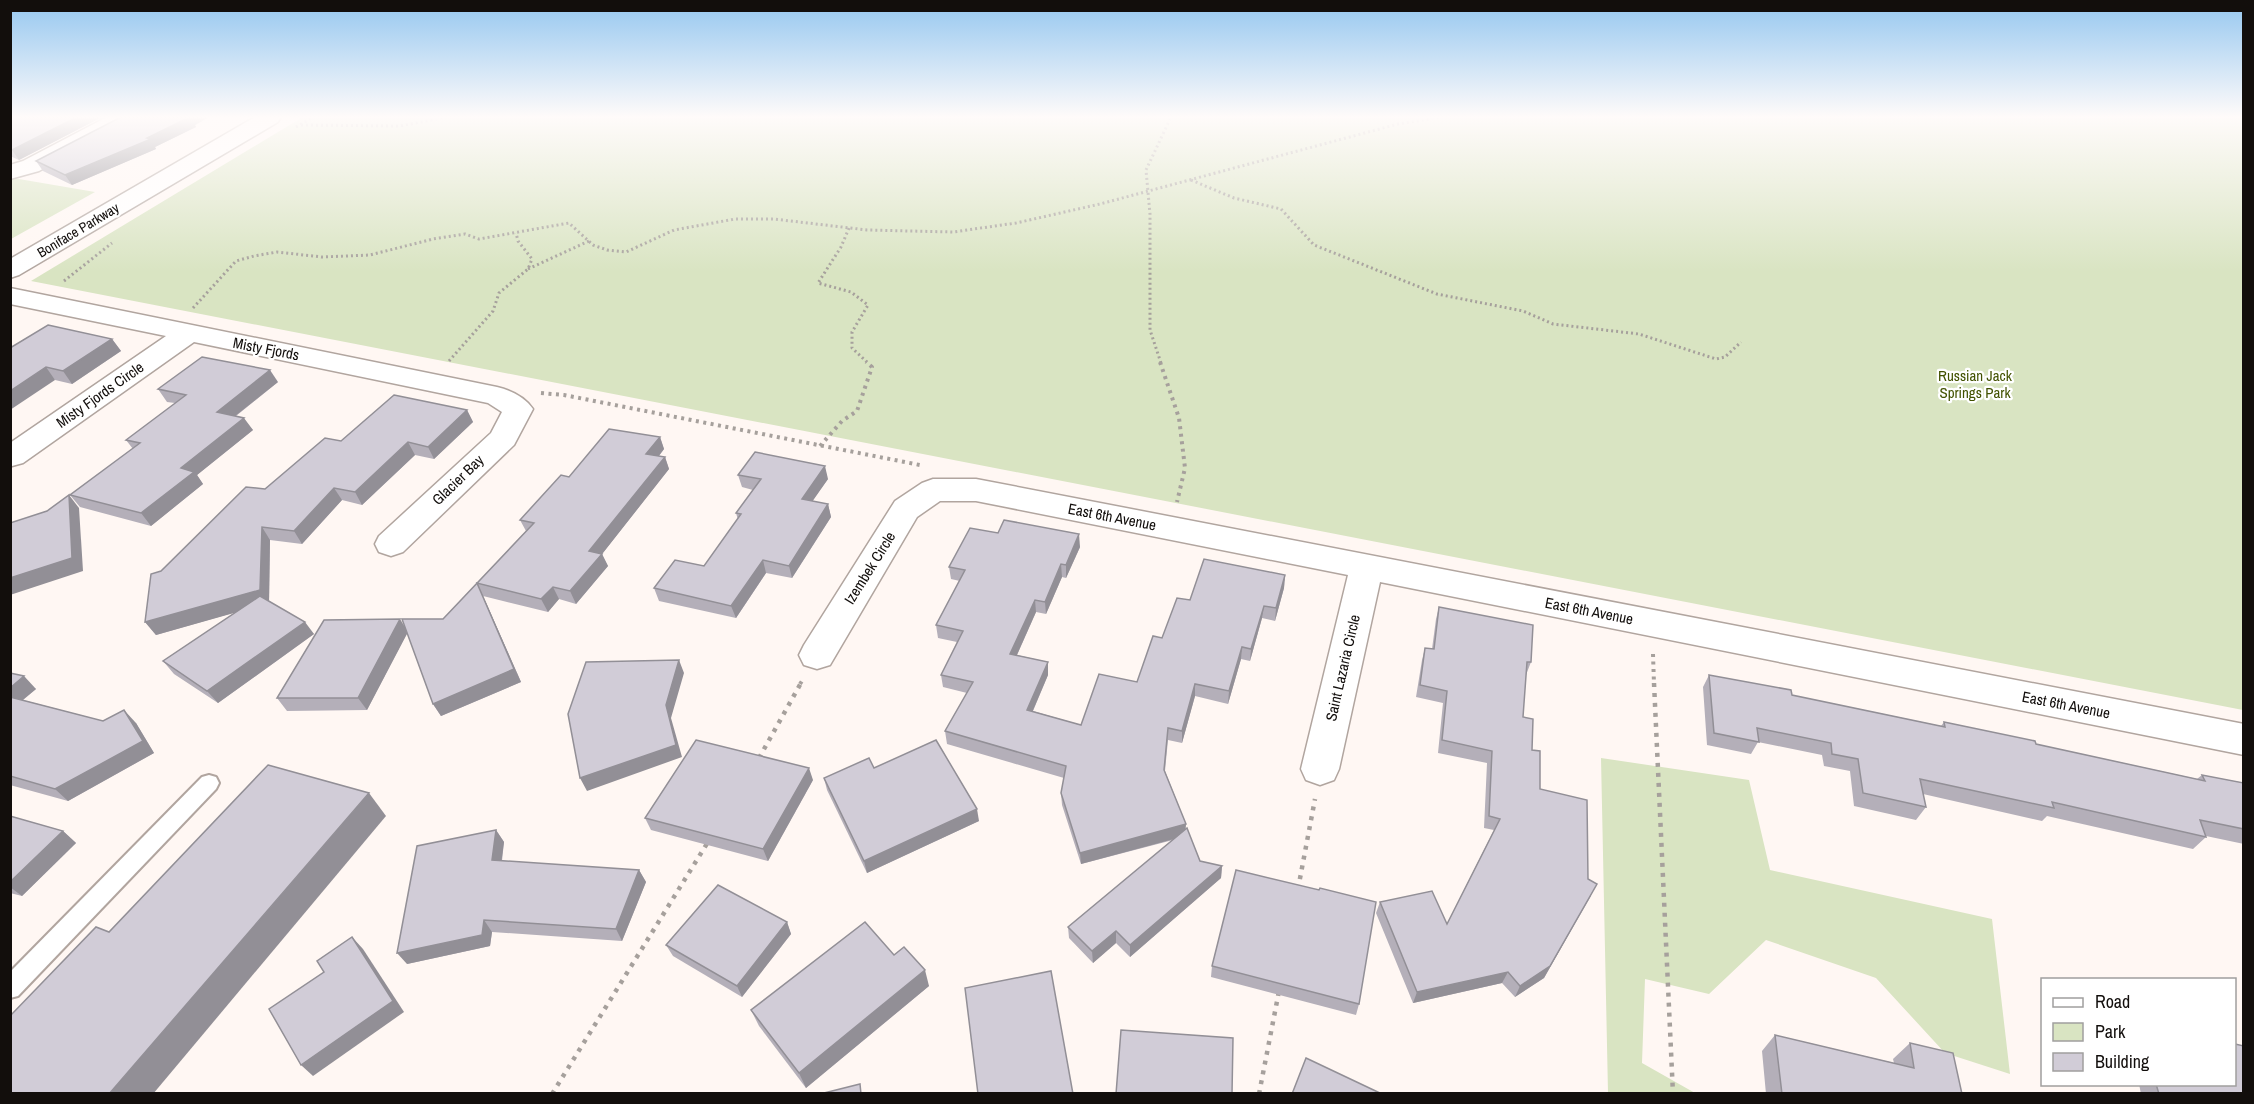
<svg xmlns="http://www.w3.org/2000/svg" width="2254" height="1104" viewBox="0 0 2254 1104" font-family="'Archivo Narrow',sans-serif">
<rect width="100%" height="100%" fill="#fff7f3"/>
<!-- green -->
<g fill="#d9e4c2">
<path d="M303,117H2243V710L31,281Z"/>
<path d="M13,178L95,192L11,239L10,179Z"/>
<path d="M1601,758L1749,780L1770,870L1992,919L2010,1074L1945,1053L1876,978L1766,940L1709,994L1645,979L1642,1063L1695,1093H1608Z"/>
</g>
<g fill="none" stroke-linecap="round" stroke-linejoin="round">
<defs>
<path id="lane" d="M209,775L216,777L219,783L216,789L18,996L10,998V972L202,777Z"/>
<g id="street">
<path d="M107,117H134L131,122L39,171L10,179V165L23,161Z"/>
<path d="M10,288L497,387C510,390 525,397 533,409L514,445L403,552L391,556L379,552L375,544L379,536L491,433L502,412L488,403L194,342L23,463L12,466L10,443L166,336L10,304Z"/>
<path d="M933,479H976L2244,724V755L1380,582L1339,769L1334,780L1320,785L1306,780L1301,769L1348,575L976,501H940L917,517L830,665L817,669L804,665L799,655L804,645L895,501L922,483Z"/>
</g>
<path id="primary" d="M255,117H281L278,122L19,275L10,278V259Z"/>
</defs>
<!-- lane casing -->
<use href="#lane" stroke="#b1a59f" stroke-width="4"/>
<!-- street casing -->
<use href="#street" stroke="#b1a59f" stroke-width="3"/>
<!-- primary casing -->
<use href="#primary" stroke="#b1a59f" stroke-width="3"/>
<!-- path-far2 -->
<g stroke="#a6a09c" stroke-width="3" stroke-dasharray="2 3" stroke-linecap="butt">
<path d="M301,125L400,126L447,117"/>
<path d="M296,127L313,117"/>
<path d="M1191,180L1234,198L1281,209L1314,245L1437,294L1523,311L1553,324L1639,334L1716,359L1725,357L1741,342"/>
<path d="M849,228L841,247L818,283L851,292L868,305L852,332V348L868,363"/>
<path d="M528,269L589,241"/>
<path d="M64,281L112,243"/>
<path d="M193,308L236,261L254,256L277,252L322,257L370,255L433,239L465,234L479,239L569,223L593,245L607,250L626,252L674,230L735,219H774L867,230L953,232L1016,223L1100,204L1398,124L1442,117"/>
<path d="M449,361L493,311L499,293L528,269L532,259L518,241L516,233"/>
<path d="M1161,363L1150,330V214L1146,170L1171,117"/>
</g>
<!-- path-far1 -->
<g stroke="#a6a09c" stroke-width="4" stroke-dasharray="3 4.5" stroke-linecap="butt">
<path d="M1160,362L1179,418L1185,468L1177,502"/>
<path d="M541,393L564,395L920,465"/>
<path d="M820,446L842,421L857,411L872,367L866,362"/>
<path d="M1653,654L1654,684"/>
<path d="M800,684L802,681"/>
</g>
<!-- path -->
<g stroke="#a6a09c" stroke-width="4.5" stroke-dasharray="4 6" stroke-linecap="butt">
<path d="M1654,683L1673,1094"/>
<path d="M759,758L801,683"/>
<path d="M1298,889L1315,799"/>
<path d="M552,1094L708,842"/>
<path d="M1259,1094L1279,991"/>
</g>
<!-- lane -->
<use href="#lane" fill="#fff" fill-rule="evenodd"/>
<!-- street -->
<use href="#street" fill="#fff" fill-rule="evenodd"/>
<!-- primary -->
<use href="#primary" fill="#fff" fill-rule="evenodd"/>
</g>
<!-- wall -->
<g fill="#b4afb9">
<path d="M10,117H102L19,160L10,156Z"/>
<path d="M121,117H209L195,125L196,127L155,147L156,149L72,185L43,171L36,161Z"/>
<path d="M112,339L121,351L72,384L55,380L10,348Z"/>
<path d="M278,382L236,416L253,430L197,475L203,484L151,526L80,507L70,495L133,449L126,440L175,403L167,402L158,389Z"/>
<path d="M467,410L473,422L434,459L415,455L362,505L342,500L302,544L270,540L269,601L314,634L218,703L174,674L163,661L236,612L156,635L145,622L161,571L265,489L341,441Z"/>
<path d="M660,437L664,449L659,456L665,457L669,469L602,554L608,566L576,604L559,599L548,612L483,596L521,682L441,716L433,704L407,633L367,710L287,711L277,698L405,628L443,619L526,531L520,520L569,477Z"/>
<path d="M738,475L828,479L812,501L828,504L831,517L792,578L766,573L736,618L659,601L654,588L704,566L738,520L736,513L753,490L742,487Z"/>
<path d="M998,533L1080,547L1066,578L1062,577L1046,614L1036,612L1017,655L1048,662V675L1033,711L1081,725L1137,682L1162,638L1190,600L1285,575L1284,588L1275,621L1262,618L1250,661L1241,659L1228,704L1195,696L1182,743L1168,740L1165,771L1186,824L1185,829L1200,861L1222,866L1221,878L1130,957L1116,943L1093,963L1069,938L1068,927L1173,840L1081,864L1062,805L1061,793L1064,778L947,744L945,731L967,693L943,687L941,675L957,642L938,638L936,625L960,581L951,579L949,567Z"/>
<path d="M1439,607L1531,662L1526,675L1523,717L1532,750L1540,789L1588,879L1591,896L1544,978L1515,997L1502,983L1413,1003L1376,913L1380,902L1447,924L1494,830L1484,828L1487,763L1438,753L1443,703L1416,697L1422,660L1425,648L1432,649L1436,619Z"/>
<path d="M10,673L36,689L23,700L103,721L136,723L154,753L68,801L10,785Z"/>
<path d="M1709,675L1792,695L1941,726L1944,722L2036,744L2197,779L2202,775L2244,783V844L2206,836V837L2193,849L2047,816L2042,821L1923,794L1926,807L1916,820L1854,806L1850,771L1824,766L1822,755L1758,742L1751,754L1707,745L1703,687Z"/>
<path d="M874,768L979,821L867,873L827,790L824,778Z"/>
<path d="M813,780L768,861L651,830L645,818Z"/>
<path d="M10,816L63,831L76,843L22,896L10,893Z"/>
<path d="M496,830L504,842L502,861L639,870L646,882L622,941L492,932L490,946L407,964Z"/>
<path d="M787,922L791,934L742,997L673,956L666,945Z"/>
<path d="M894,955L929,986L806,1088L759,1026L751,1010Z"/>
<path d="M1212,966L1359,1004L1356,1015L1211,977Z"/>
<path d="M1775,1035L1894,1063L1893,1059L1910,1043L1962,1094H1766L1762,1051Z"/>
<path d="M2139,1084H2235L2244,1094H2141Z"/>
</g>
<!-- shaded-wall -->
<g fill="#928f96">
<path d="M77,117H102L19,160L12,150Z"/>
<path d="M187,117H209L195,125L196,127L155,147L156,149L72,185L65,175L147,138Z"/>
<path d="M112,339L121,351L72,384L63,371Z"/>
<path d="M46,367L55,380L10,410V391Z"/>
<path d="M270,370L278,382L225,424L217,412Z"/>
<path d="M467,410L473,422L434,459L428,447Z"/>
<path d="M244,418L253,430L197,475L203,484L151,526L141,513L181,468Z"/>
<path d="M660,437L664,449L651,466L646,454Z"/>
<path d="M408,442L415,455L362,505L355,492Z"/>
<path d="M665,457L669,469L599,558L602,554L608,566L576,604L570,591L589,551Z"/>
<path d="M825,466L828,479L805,512L802,499Z"/>
<path d="M334,488L342,500L302,544L294,531Z"/>
<path d="M69,495L79,508L83,571L10,595V578Z"/>
<path d="M828,504L831,517L792,578L789,566Z"/>
<path d="M262,527L270,540L269,603L156,635L145,622Z"/>
<path d="M1079,534L1080,547L1066,578V565Z"/>
<path d="M763,560L766,573L736,618L731,606Z"/>
<path d="M1061,564L1062,577L1046,614L1045,602Z"/>
<path d="M1285,575L1284,588L1275,621L1276,608Z"/>
<path d="M477,583L483,596L521,682L441,716L433,704Z"/>
<path d="M553,587L559,599L548,612L541,599Z"/>
<path d="M1035,600L1036,612L1012,666L1010,654Z"/>
<path d="M1264,606L1262,618L1250,661L1251,649Z"/>
<path d="M400,619L408,632L367,710L358,698Z"/>
<path d="M305,622L314,634L218,703L207,691Z"/>
<path d="M1242,647L1241,659L1228,704L1229,691Z"/>
<path d="M679,660L684,673L671,718L682,757L587,791L580,778L666,705Z"/>
<path d="M1048,662V675L1028,722L1027,710Z"/>
<path d="M24,676L36,689L19,703L10,699V688Z"/>
<path d="M1195,684V696L1182,743V731Z"/>
<path d="M124,710L136,723L154,753L68,801L55,789Z"/>
<path d="M809,768L813,780L768,861L763,849Z"/>
<path d="M369,793L386,816L153,1094H109Z"/>
<path d="M977,809L979,821L867,873L864,861Z"/>
<path d="M1186,824L1185,836L1081,864L1080,853Z"/>
<path d="M496,830L504,842L500,872L492,860Z"/>
<path d="M63,831L76,843L22,896L10,887V882Z"/>
<path d="M1222,866L1221,878L1130,957V945Z"/>
<path d="M639,870L646,882L622,941L616,929Z"/>
<path d="M1597,884L1544,978L1515,997L1520,986Z"/>
<path d="M484,920L492,932L490,946L407,964L397,953Z"/>
<path d="M787,922L791,934L742,997L737,986Z"/>
<path d="M1116,931V943L1093,963L1092,951Z"/>
<path d="M352,937L363,949L404,1012L313,1076L301,1065Z"/>
<path d="M925,970L929,986L806,1088L799,1073Z"/>
<path d="M1508,972L1502,983L1413,1003L1417,992Z"/>
</g>
<!-- building -->
<g fill="#d1ccd7" stroke="#928f96" stroke-width="1.5">
<path d="M10,117H77L12,150L10,149Z"/>
<path d="M121,117H190L147,138L151,139L65,175L36,161Z"/>
<path d="M48,325L112,339L63,371L46,367L10,391V348Z"/>
<path d="M202,357L270,370L217,412L244,418L181,468L194,472L141,513L70,495L140,443L126,440L186,395L158,389Z"/>
<path d="M394,395L467,410L428,447L408,442L355,492L334,488L294,531L262,527L260,590L145,622L151,574L161,571L246,487L265,489L325,438L341,441Z"/>
<path d="M609,429L660,437L646,454L665,457L589,551L602,554L570,591L553,587L541,599L477,583L514,669L433,704L402,619H443L534,523L520,520L561,475L569,477Z"/>
<path d="M755,452L825,466L802,499L828,504L789,566L763,560L731,606L654,588L675,560L704,566L741,514L736,513L761,479L738,475Z"/>
<path d="M69,495L72,558L10,578V523L47,511Z"/>
<path d="M1004,520L1079,534L1066,565L1061,564L1045,602L1035,600L1010,654L1048,662L1027,710L1081,725L1099,674L1137,682L1153,636L1162,638L1177,598L1190,600L1204,559L1285,575L1276,608L1264,606L1251,649L1242,647L1229,691L1195,684L1182,731L1168,728L1164,770L1186,824L1080,853L1061,793L1066,766L945,731L973,682L941,675L963,631L936,625L965,570L949,567L970,528L998,533Z"/>
<path d="M260,596L305,622L207,691L163,661Z"/>
<path d="M1439,607L1533,625L1531,662H1527L1523,717L1533,719L1532,750L1540,751V789L1587,800L1588,879L1597,884L1550,966L1520,986L1508,972L1417,992L1380,902L1432,891L1447,924L1500,819L1489,816L1492,751L1442,740L1447,691L1420,685L1425,648L1434,649Z"/>
<path d="M400,619L358,698H277L324,620Z"/>
<path d="M679,660L666,705L676,745L580,778L568,714L586,662Z"/>
<path d="M10,673L24,676L10,688Z"/>
<path d="M1709,675L1791,690L1792,695L1945,727L1944,722L2035,741L2036,744L2205,781L2202,775L2244,783V829L2200,820L2206,837L2052,802L2054,808L1920,779L1926,807L1863,793L1858,759L1832,754L1831,743L1757,728L1759,742L1714,733Z"/>
<path d="M10,697L103,721L124,710L143,741L55,789L10,776Z"/>
<path d="M696,740L809,768L763,849L645,818Z"/>
<path d="M936,740L977,809L864,861L824,778L869,758L874,768Z"/>
<path d="M268,765L369,793L109,1094H10V1016L96,927L109,932Z"/>
<path d="M10,816L63,831L10,882Z"/>
<path d="M1187,828L1200,861L1222,866L1130,945L1116,931L1092,951L1068,927Z"/>
<path d="M496,830L492,860L639,870L616,929L484,920L482,935L397,953L417,846Z"/>
<path d="M1236,870L1319,890L1320,888L1376,902L1359,1004L1212,966Z"/>
<path d="M718,885L787,922L737,986L666,945Z"/>
<path d="M865,922L894,955L904,947L925,970L799,1073L751,1010Z"/>
<path d="M352,937L393,1001L301,1065L269,1009L324,972L317,961Z"/>
<path d="M1051,971L1073,1094H978L965,988Z"/>
<path d="M1121,1030L1233,1038L1232,1094H1116Z"/>
<path d="M1775,1035L1914,1068L1910,1043L1953,1053L1962,1094H1782Z"/>
<path d="M2235,1044L2244,1046V1094H2159L2156,1084H2235Z"/>
<path d="M1306,1058L1382,1094H1292Z"/>
<path d="M860,1084L861,1094H820Z"/>
</g>
<!-- sky -->
<linearGradient id="sky" x2="0" y2="1"><stop stop-color="#95c7f0"/><stop offset="0.43" stop-color="#fffbfa"/><stop offset="1" stop-color="#fffbfa" stop-opacity="0"/></linearGradient>
<rect width="2254" height="272" fill="url(#sky)"/>
<g text-anchor="middle" stroke-width="4.5" stroke-linejoin="round" paint-order="stroke">
<!-- far-street labels -->
<g font-size="14" fill="#120e0c" stroke="#fff">
<text transform="translate(78 230) rotate(-31)" y="5">Boniface Parkway</text>
</g>
<!-- street labels -->
<g font-size="15" fill="#120e0c" stroke="#fff">
<text transform="translate(266 349) rotate(11)" y="5">Misty Fjords</text>
<text transform="translate(100 395) rotate(-35)" y="5">Misty Fjords Circle</text>
<text transform="translate(458 480) rotate(-44)" y="5">Glacier Bay</text>
<text transform="translate(1112 517) rotate(11)" y="5">East 6th Avenue</text>
<text transform="translate(870 568) rotate(-58)" y="5">Izembek Circle</text>
<text transform="translate(1589 611) rotate(11)" y="5">East 6th Avenue</text>
<text transform="translate(1343 668) rotate(-77)" y="5">Saint Lazaria Circle</text>
<text transform="translate(2066 705) rotate(11)" y="5">East 6th Avenue</text>
</g>
<!-- park labels -->
<g font-size="15" fill="#425201" stroke="#fff">
<text x="1975" y="381">Russian Jack<tspan x="1975" dy="17">Springs Park</tspan></text>
</g>
</g>
<!-- border -->
<rect width="2254" height="1104" fill="none" stroke="#120e0c" stroke-width="24"/>
<!-- legend -->
<rect x="2041" y="978" width="195" height="108" fill="#ffffff" stroke="#a09f9e" stroke-width="1.5"/>
<rect x="2053" y="998" width="30" height="9" fill="#ffffff" stroke="#a09f9e" stroke-width="1.5"/>
<text x="2095" y="1008" font-size="18" fill="#120e0c">Road</text>
<rect x="2053" y="1023" width="30" height="18" fill="#d9e4c2" stroke="#a09f9e" stroke-width="1.5"/>
<text x="2095" y="1038" font-size="18" fill="#120e0c">Park</text>
<rect x="2053" y="1053" width="30" height="18" fill="#d1ccd7" stroke="#a09f9e" stroke-width="1.5"/>
<text x="2095" y="1068" font-size="18" fill="#120e0c">Building</text>
</svg>
